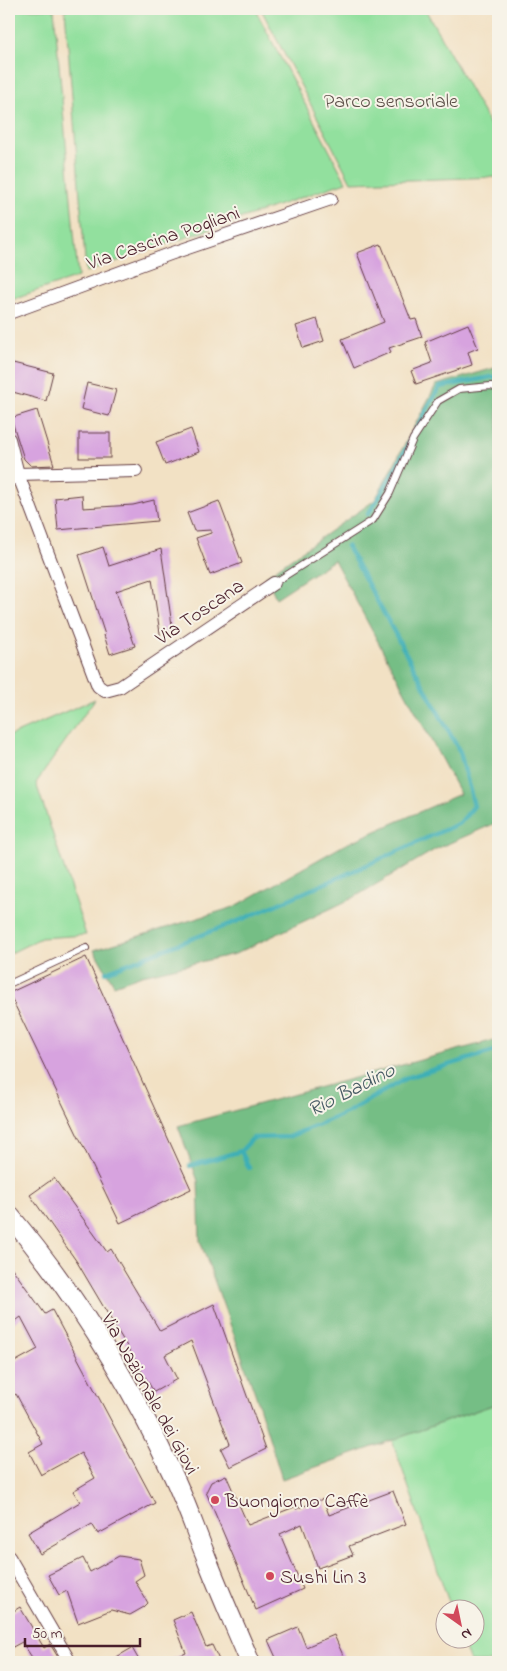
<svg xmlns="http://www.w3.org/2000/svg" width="507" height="1671" viewBox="0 0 507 1671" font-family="'Indie Flower',sans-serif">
<rect width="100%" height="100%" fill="#f7f3e8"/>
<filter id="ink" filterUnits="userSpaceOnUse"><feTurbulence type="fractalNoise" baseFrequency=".02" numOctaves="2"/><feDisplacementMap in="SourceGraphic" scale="10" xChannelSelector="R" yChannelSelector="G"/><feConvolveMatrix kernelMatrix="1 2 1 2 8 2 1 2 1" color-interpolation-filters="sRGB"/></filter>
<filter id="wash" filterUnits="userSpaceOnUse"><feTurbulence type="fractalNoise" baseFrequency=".0096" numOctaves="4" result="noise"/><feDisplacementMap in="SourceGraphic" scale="20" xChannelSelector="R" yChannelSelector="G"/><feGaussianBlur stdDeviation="1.12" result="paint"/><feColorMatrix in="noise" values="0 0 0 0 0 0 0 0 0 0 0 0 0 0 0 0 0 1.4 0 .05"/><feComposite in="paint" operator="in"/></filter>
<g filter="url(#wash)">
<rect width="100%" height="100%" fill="#f2e1c4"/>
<!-- green -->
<g fill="#92e09e" stroke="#6e8064">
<path d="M9,9H54L78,277L9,300Z"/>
<path d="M65,9H255L346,182L86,272Z"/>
<path d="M261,9H425L498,139V177L351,182Z"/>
<path d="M95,699L36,783L86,935L41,938L9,954V736Z"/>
<path d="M498,1403V1662H470L461,1639L474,1638V1608H451L392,1440Z"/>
</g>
<!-- forest -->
<g fill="#75be85" stroke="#606e58">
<path d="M498,367V822L436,849L353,898L235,954L142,975L114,985L94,950L234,907L344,845L460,794L334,560L276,598L266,576L375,500L436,385Z"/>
<path d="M498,1039V1403L282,1479L255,1393L200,1241L198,1181L178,1126Z"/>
</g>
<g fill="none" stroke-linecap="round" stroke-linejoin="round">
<!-- stream -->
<g stroke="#3eafb6" stroke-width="4.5">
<path d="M368,514C396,474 414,428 440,387L491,377H498"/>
<path d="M106,972L243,919L358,869L460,823L474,806L460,752L347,546"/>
<path d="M190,1166L241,1151"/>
<path d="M249,1168L241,1151L253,1138L288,1137L346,1113L406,1078L498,1050"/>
</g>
</g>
<g id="blocks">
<!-- building -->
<g fill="#d7a3df">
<path d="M381,244L411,320L416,319L422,337L389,348L391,352L354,368L342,339L384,322L357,253Z"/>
<path d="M317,319L324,341L303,348L296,326Z"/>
<path d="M468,324L478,348L468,352L472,365L416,384L411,371L432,363L425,342Z"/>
<path d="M13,363L53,373L46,401L9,391V381Z"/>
<path d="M87,383L116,390L109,416L81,409Z"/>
<path d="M37,410L54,465L31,466L24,459L11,418Z"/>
<path d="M191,429L199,452L165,465L156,442Z"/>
<rect x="79" y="433" width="31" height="25"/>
<path d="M82,495L83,508L133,505L154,500L157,521L58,530L55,498Z"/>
<path d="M219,501L242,563L210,575L196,538L211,533V530L194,531L187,513Z"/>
<path d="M103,547L109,566L161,549L173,632L161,640L152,579L116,591L135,646L110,654L104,635H105L79,555Z"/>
<path d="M86,957L191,1189L120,1223L9,993Z"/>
<path d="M54,1178L107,1252L111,1249L160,1331L214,1304L266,1449L230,1467L221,1449L230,1444L191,1341L165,1355L177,1379L154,1392L77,1262L30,1195Z"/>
<path d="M9,1264L45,1314L52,1310L155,1503L98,1534L92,1524L40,1554L28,1533L80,1502L73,1491L95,1478L81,1453L41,1475L29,1452L43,1444L16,1394L9,1398V1365L38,1349L21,1317L9,1326Z"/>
<path d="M226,1475L248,1525L297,1506L296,1509L323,1499L329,1515L393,1491L406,1524L349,1546L353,1555L318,1568L302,1524L280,1534L303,1589L256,1610L206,1492L211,1482Z"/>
<path d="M119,1556L139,1559L144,1575L135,1581L148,1603L144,1607L130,1615L111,1610L78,1623L67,1591L59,1595L48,1575L83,1558L90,1572Z"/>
<path d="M20,1607L44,1648L50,1644L61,1662H35L22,1642L9,1649V1614Z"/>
<path d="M191,1612L206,1647L212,1645L220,1662H164L186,1653L173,1620Z"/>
<path d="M298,1627L306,1647L334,1635L346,1662H278L268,1640Z"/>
<path d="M132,1648L140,1662H108Z"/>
</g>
</g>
</g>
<g filter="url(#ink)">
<use href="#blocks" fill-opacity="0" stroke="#633c42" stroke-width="1"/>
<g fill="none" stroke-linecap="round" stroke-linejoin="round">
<defs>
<g id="service">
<path d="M274,583L373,520L390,493L413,439L438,401L459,389L491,386L498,388"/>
<path d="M9,984L86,948"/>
</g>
<g id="minor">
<path d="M9,313L170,254L331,199"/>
<path d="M9,439L18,474L98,686L105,691L120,687L274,583"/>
<path d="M9,481L18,474L136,471"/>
<path d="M9,1557L70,1662"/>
</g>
<path id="secondary" d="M9,1215C75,1293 129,1381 172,1473C185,1500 194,1527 205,1554C219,1591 235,1626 250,1662"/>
</defs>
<!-- service casing -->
<use href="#service" stroke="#633c42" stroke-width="8"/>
<!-- minor casing -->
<use href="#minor" stroke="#633c42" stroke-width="14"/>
<!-- secondary casing -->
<use href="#secondary" stroke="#633c42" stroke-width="21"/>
<!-- service -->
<use href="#service" stroke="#fff" stroke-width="6"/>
<!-- minor -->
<use href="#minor" stroke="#fff" stroke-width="12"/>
<!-- secondary -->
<use href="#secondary" stroke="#fff" stroke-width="19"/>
</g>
</g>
<!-- markers -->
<g fill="#d1495b" stroke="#f7f3e8" stroke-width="2">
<circle cx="215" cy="1500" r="5"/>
<circle cx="270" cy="1576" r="5"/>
</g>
<g text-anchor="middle" stroke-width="4" stroke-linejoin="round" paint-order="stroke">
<!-- park labels -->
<g font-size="20" fill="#5c4f48" stroke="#f7f3e8">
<text x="391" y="107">Parco sensoriale</text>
</g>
<!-- street labels -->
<g font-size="20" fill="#4a1f2b" stroke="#f7f3e8">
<text transform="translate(163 237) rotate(-19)" y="7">Via Cascina Pogliani</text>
<text transform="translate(199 611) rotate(-34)" y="7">Via Toscana</text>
<text transform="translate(151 1393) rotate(61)" y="7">Via Nazionale dei Giovi</text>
</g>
<!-- poi labels -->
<g font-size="20" fill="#4a1f2b" stroke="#f7f3e8" text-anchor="start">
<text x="225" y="1507">Buongiorno Caffè</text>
<text x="280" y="1583">Sushi Lin 3</text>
</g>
<!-- water labels -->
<g font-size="21" font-style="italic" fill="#455963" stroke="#f7f3e8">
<text transform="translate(351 1089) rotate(-27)" y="7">Rio Badino</text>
</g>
</g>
<!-- margin -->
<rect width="507" height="1671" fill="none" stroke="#f7f3e8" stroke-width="30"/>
<!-- north arrow -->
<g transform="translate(460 1624) rotate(147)"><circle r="24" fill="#f7f3e8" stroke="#b29e9c"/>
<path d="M0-4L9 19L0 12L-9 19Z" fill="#d1495b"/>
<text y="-8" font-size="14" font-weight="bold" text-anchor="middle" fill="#4a1f2b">N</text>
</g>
<!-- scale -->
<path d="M25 1638v8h115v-8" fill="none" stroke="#4a1f2b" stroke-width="2.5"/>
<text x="32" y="1638" font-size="15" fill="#4a1f2b" stroke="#f7f3e8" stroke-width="4" paint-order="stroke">50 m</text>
</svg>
